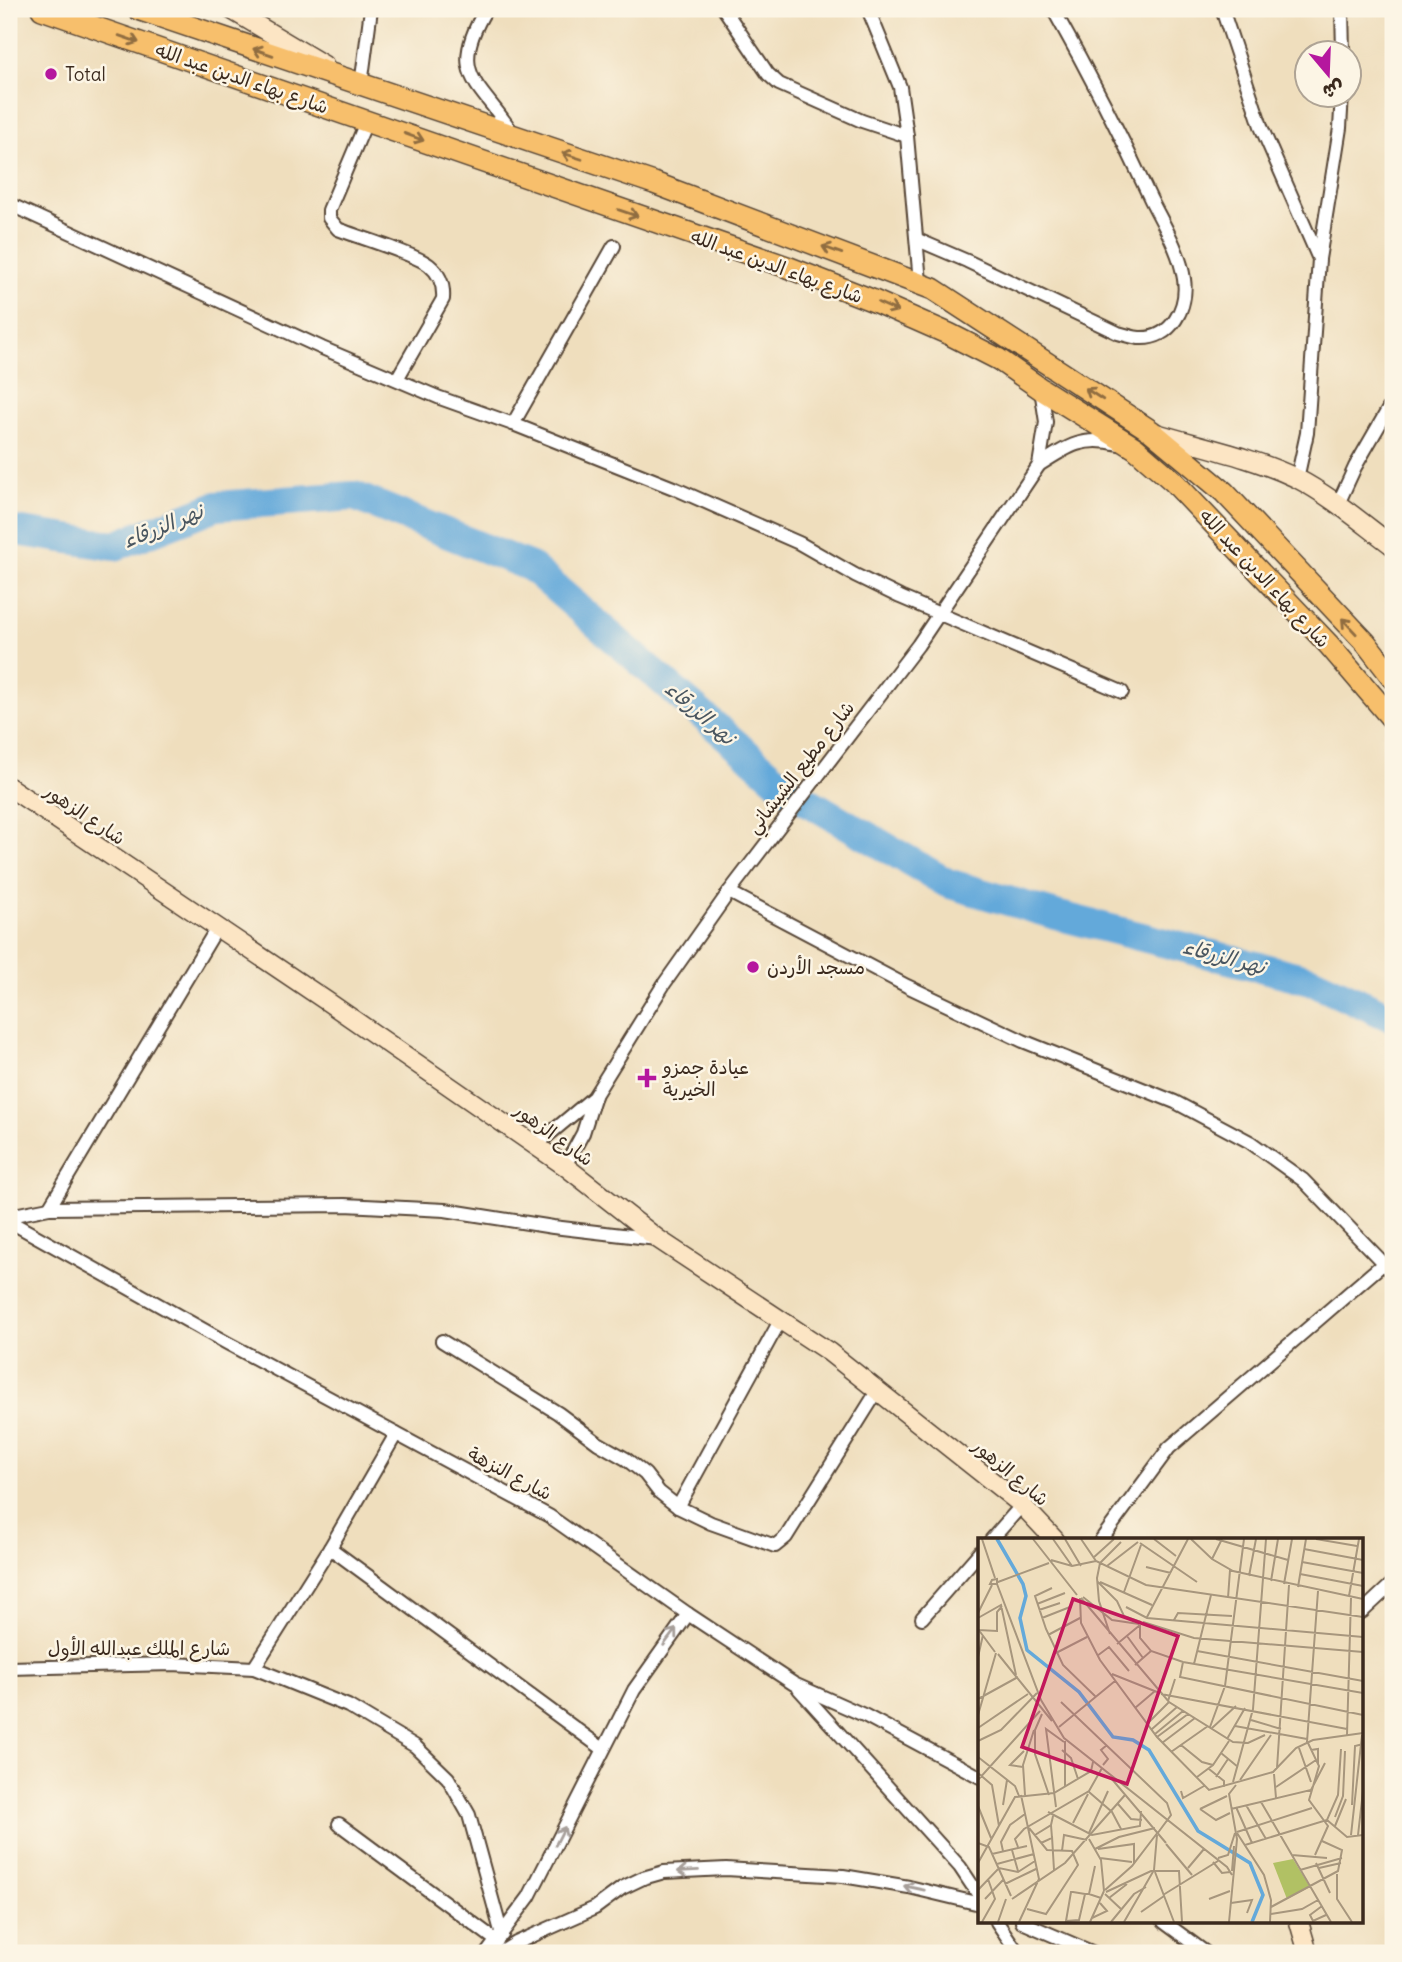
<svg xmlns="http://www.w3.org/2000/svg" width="1402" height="1962" viewBox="0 0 1402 1962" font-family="Delius,'Playpen Sans Arabic',sans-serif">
<rect width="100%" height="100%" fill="#fcf5e5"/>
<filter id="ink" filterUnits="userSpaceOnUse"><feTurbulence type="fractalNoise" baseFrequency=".0143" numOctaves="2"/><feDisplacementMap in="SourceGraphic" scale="14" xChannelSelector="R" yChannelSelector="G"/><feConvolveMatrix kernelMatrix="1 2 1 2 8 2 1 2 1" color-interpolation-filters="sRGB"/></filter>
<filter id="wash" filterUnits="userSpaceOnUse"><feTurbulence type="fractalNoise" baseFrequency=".00686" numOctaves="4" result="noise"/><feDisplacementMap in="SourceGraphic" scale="28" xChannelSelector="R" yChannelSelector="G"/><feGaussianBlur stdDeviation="1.57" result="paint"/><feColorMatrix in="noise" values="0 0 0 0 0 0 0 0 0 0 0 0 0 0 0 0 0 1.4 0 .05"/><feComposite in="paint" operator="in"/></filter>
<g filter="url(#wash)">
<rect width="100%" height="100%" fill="#efdebd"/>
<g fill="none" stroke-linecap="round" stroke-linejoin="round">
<!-- river -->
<path stroke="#64a9da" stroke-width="30" d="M9,530L115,546L216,506L354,496L531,567L790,791L947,883L1056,915L1311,980L1393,1018"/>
</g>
</g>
<g filter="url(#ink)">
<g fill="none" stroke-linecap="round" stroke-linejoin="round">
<defs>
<g id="street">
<path d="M486,9C445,77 483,84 515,137"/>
<path d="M724,9L768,74L779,84L862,121L907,136"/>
<path d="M868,9L900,87L907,136L920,282"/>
<path d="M1222,9L1262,129L1319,259L1307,433L1297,479"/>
<path d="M1342,9L1343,52"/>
<path d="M361,85L371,9"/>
<path d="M367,120L329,210V218L338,229C358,237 415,254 429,265C440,274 444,286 443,299L397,379"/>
<path d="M9,204L322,348L440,398L513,424L676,489L799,543L855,575L900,597L1122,692"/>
<path d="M918,240L967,261L1118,333C1125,335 1132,337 1139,338C1172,340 1188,307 1184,279C1180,251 1163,224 1151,200C1121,135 1088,71 1053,9"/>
<path d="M1319,259L1340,128L1342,94"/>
<path d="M513,424L614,246"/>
<path d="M1039,465C1068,446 1084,435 1119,444"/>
<path d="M1338,504L1355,467L1393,401"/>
<path d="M729,892L907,986L1023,1041L1175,1102L1250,1142L1303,1180L1393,1273"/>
<path d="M535,1146L595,1096"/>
<path d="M565,1166L583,1133L595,1095L664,984L729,892L918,645L1039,465L1046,422L1041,389"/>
<path d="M49,1208L217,928"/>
<path d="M9,1216L49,1208L345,1205L445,1210L553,1227L657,1239"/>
<path d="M9,1221L227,1343L549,1516L688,1614L794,1684L866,1716L980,1777"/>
<path d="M442,1341L558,1413L598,1443L626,1459L645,1474L659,1492L678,1507L711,1523L775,1546L786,1537L878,1390"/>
<path d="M678,1507L781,1319"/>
<path d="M991,1540L1022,1505"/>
<path d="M1101,1540L1169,1448L1384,1263"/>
<path d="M330,1548L603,1749"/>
<path d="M1362,1612L1393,1583"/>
<path d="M922,1618L980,1552"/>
<path d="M9,1668L172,1664L254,1668L348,1706L415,1746L448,1778L469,1815L502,1935"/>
<path d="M254,1668L330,1548L396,1434"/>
<path d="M799,1689L960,1867L980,1897"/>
<path d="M339,1824L497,1941"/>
<path d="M997,1922L1018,1953"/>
<path d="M1022,1922L1094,1953"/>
<path d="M1164,1922L1206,1953"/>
<path d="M487,1953L529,1897L634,1690L688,1614"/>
<path d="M500,1953L516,1943L595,1908L622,1888L643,1878L664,1872L726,1869L843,1876L909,1887L980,1904"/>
</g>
<g id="secondary">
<path d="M230,9L324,65"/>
<path d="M1156,433C1203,447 1252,457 1296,478C1331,496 1362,523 1393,546"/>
<path d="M9,787L328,1002L565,1166L658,1239L829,1352L1022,1505L1055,1540"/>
<path d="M1299,1922L1308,1953"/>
</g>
<g id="primary">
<path d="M42,9L787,267L874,301L949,334L998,359L1041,389L1135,448L1173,481L1329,645L1393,720"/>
<path d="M138,9L654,183L933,289L1151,431L1224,492L1366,643L1393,678"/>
</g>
</defs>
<!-- street casing -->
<use href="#street" stroke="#564536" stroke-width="16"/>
<!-- secondary casing -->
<use href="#secondary" stroke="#564536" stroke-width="21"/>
<!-- primary casing -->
<use href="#primary" stroke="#564536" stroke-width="24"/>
<!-- street -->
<use href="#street" stroke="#fff" stroke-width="12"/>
<!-- secondary -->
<use href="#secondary" stroke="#fce5c4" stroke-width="18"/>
<!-- primary -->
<use href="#primary" stroke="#f7bf6c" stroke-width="21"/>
</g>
<!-- one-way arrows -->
<defs><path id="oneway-shaft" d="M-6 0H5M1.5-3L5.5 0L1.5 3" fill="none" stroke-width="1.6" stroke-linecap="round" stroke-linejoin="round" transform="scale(1.75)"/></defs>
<g stroke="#906d41">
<use href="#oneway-shaft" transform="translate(129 39) rotate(19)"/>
<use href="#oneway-shaft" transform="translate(263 52) rotate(-161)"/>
<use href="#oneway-shaft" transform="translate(414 137) rotate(20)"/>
<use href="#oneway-shaft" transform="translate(572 156) rotate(-162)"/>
<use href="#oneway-shaft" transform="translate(628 213) rotate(19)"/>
<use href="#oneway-shaft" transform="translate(832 250) rotate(-160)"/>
<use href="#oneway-shaft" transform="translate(888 307) rotate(24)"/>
<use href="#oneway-shaft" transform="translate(1094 394) rotate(-147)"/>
<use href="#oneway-shaft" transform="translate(1349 626) rotate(-133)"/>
</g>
<g stroke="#a79f9a">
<use href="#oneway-shaft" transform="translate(670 1637) rotate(-53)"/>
<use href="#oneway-shaft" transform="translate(560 1836) rotate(-63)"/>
<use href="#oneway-shaft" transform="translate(688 1871) rotate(177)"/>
<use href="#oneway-shaft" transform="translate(914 1888) rotate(-168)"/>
</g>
</g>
<!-- markers -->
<g fill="#b5179e" stroke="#fcf5e5" stroke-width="2.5">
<circle cx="51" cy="74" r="7"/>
<circle cx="753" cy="967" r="7"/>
<path d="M643.5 1067.5h7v7h7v7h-7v7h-7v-7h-7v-7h7z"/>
</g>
<g text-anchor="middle" stroke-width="5" stroke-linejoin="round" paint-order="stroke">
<!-- poi labels -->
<g font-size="19" fill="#3b2a1e" stroke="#fcf5e5" text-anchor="start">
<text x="65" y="81">Total</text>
<text x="767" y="974">مسجد الأردن</text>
<text x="663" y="1074">عيادة جمزو<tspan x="663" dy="22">الخيرية</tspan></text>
</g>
<!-- street labels -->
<g font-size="19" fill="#3b2a1e" stroke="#fcf5e5">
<text transform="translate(242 78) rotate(19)" y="7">شارع بهاء الدين عبد الله</text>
<text transform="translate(777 266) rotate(20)" y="7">شارع بهاء الدين عبد الله</text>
<text transform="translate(1265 578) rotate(47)" y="7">شارع بهاء الدين عبد الله</text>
<text transform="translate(800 767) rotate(-52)" y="7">شارع مطيع الشيشاني</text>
<text transform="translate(85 814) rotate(34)" y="7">شارع الزهور</text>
<text transform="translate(554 1134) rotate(36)" y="7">شارع الزهور</text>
<text transform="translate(1011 1472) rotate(40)" y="7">شارع الزهور</text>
<text transform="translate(510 1473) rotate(28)" y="7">شارع النزهة</text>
<text x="139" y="1655">شارع الملك عبدالله الأول</text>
</g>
<!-- water labels -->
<g font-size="21" font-style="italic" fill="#495660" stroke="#fcf5e5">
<text transform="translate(163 526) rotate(-22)" y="7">نهر الزرقاء</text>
<text transform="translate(700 713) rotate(41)" y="7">نهر الزرقاء</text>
<text transform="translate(1224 957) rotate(15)" y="7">نهر الزرقاء</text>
</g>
</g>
<!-- overview -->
<g transform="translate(978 1538)">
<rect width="385" height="385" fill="#efdebd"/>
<path d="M315,321L332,349L309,361L295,325Z" fill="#b1c164"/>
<path fill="none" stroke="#64a9da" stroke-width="3.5" d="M19,1L45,46L48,58L42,80L49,112L101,154L135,199L155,202L171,212L220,293L272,325L285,357L274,384"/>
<path fill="none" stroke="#a7967d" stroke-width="2" d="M4,1L17,40M55,1L99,57M75,1L94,28M87,1L103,28M103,1L118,23L168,47L385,79M176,1L198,18M213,1L234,21L255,33L385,61M238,1L310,22M338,1L379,8M162,5L219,44M326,11L385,22M115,20L136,1M234,21L244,1M73,22L94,28L118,23M324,24L385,35M129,28L160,4M168,29L193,35M322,36L385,48M271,38L278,1M19,41V46H12L14,42ZM293,43L300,1M20,44L71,25M120,44L139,63L146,78L163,84M122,44L174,67M19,46L63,162L86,200L249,329L254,337M306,46L314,1M320,49L328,1M74,50L57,58L68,91L85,127L118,159M146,54L163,7M371,58L381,1M105,59L134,82L161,86M102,60L103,85L122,122L179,199L231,252L295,234L318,210L335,202L385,195M103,60L191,164L255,204L270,205L287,197M250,60L252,32M59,66L87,55M148,69L169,80L385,99M61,72L82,65M0,75L14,47M169,79L210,1M0,80L23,67L38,137M64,80L92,69M196,82L200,75L254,78M165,84L216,100L385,114M162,87V100L173,113L205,124L385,155M0,91L17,114M0,92L19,93V74L24,68M132,96L121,63L119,40L122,25L143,4M70,97L102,80M149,98L165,120M139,106L162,87M219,113L385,143M78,115L109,99M20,116L74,183M119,118L131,109L151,133M0,119L5,97M205,124L202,139L385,177M216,126L233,57M157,127L173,113M134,136L179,154M183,156L369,191M0,161L40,139M190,163L197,141M83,164L189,265L193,277L179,296M157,170L177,153M64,176L57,192V216L71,257M0,177L18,115M273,182L303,191M169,186L191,164M257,188L329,201M81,189L137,143M232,189L247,148L266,1M0,190L50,156M234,190L258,168M174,191L199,169M177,196L205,173M369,197L373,60M179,199L210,176M249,201L267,170M0,203L23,192L59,155M87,203V249M329,204L340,53M184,205L217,180M330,205L341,228L331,262L350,288L337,317M203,207L224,224L235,227M321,210L333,244M84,212L93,220L100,241M333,212L340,211V226M193,214L230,188M243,215L260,229M0,219L37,248L41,258M125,227L130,221L123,212L129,207M45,229L32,227L46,213M299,230L311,47M231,231L246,243V249M0,235L14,247L21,288M296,236L298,260M219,239L235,227L251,203M238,239L250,221M133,240L188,305M0,242L62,173M262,242L293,197M255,244L275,171L288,1M298,249L338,222M203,253L205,260L226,248M111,254L134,274L143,291M47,257L45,227L56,192M283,264L353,384M140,266L153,281L164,282M25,267L29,242M268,267L288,301M374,267L377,208L385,206M0,268L13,300M78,269L68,191L86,204M258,269L274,305M222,271L238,282L252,275M222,271L249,258M253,271L333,252L347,225M70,274L114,297L162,288L163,273M357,279L365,258L367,213M349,282L369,299L385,297M95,285L110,256M357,288L368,261M259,294L334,270M111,295L130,253M259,295L286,337L293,362L292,384M57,297L73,287L75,278M373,297L384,197M380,297L385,253M74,298L76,332M111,301L123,322L126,353M0,305L11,309L33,358M63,305L74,300L73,287M188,306L214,337M267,307L349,282L360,257L363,211M40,309L37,301L46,291L111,253L124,230M117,311L141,299L177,290M120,311L156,306V326M34,312L40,333M25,313L23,304L32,287L47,276M84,313L86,297L109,302M14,316L49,308M314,317L349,320M122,320L154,324M240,320L250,317L257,295M235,324L244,335L252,334M0,325L37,259L76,255L113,233L115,224M338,325L352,355M19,326L56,316M210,330L226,311M341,330L363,325M322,332L364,320M254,333L256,308M177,334L196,384M359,336V361L374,384M27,346L58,331M0,352L21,330L40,334L57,323M127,352L154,328L180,294M128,354L173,333H201L204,384M107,356L101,382L88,383L93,354H95L107,356H111L123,360M111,356L117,328M127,356L143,371M185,357L240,323M131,360L149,346M7,361L25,342M34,361L87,325L147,257M231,361L252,353M253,365L274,362L269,375M344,368L332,377L335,383L348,377M293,369L360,333L364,312L344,303M49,371L68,376L100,327L94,313L69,312L51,290M163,374L186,358M293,376L324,371L340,362M114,380L129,373L122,365M4,384L17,361L10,341M20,384L28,361M41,384L61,341L43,257M112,384L126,353M133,384L156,356L168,349M146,384L176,332L179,297M251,384L259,301L251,256L258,247"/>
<path fill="#c2185b" fill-opacity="0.15" stroke="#c2185b" stroke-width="3.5" d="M95,61L200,98L149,246L44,209Z"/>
<rect width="385" height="385" fill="none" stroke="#3b2a1e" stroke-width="3.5"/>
</g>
<!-- margin -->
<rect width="1402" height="1962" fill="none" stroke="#fcf5e5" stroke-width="35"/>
<!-- north arrow -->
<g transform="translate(1328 74) rotate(161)"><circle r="33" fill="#fcf5e5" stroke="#afa495" stroke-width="2"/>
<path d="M0-5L12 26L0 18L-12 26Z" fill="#b5179e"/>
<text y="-10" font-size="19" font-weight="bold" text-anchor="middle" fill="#3b2a1e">ش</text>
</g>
</svg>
